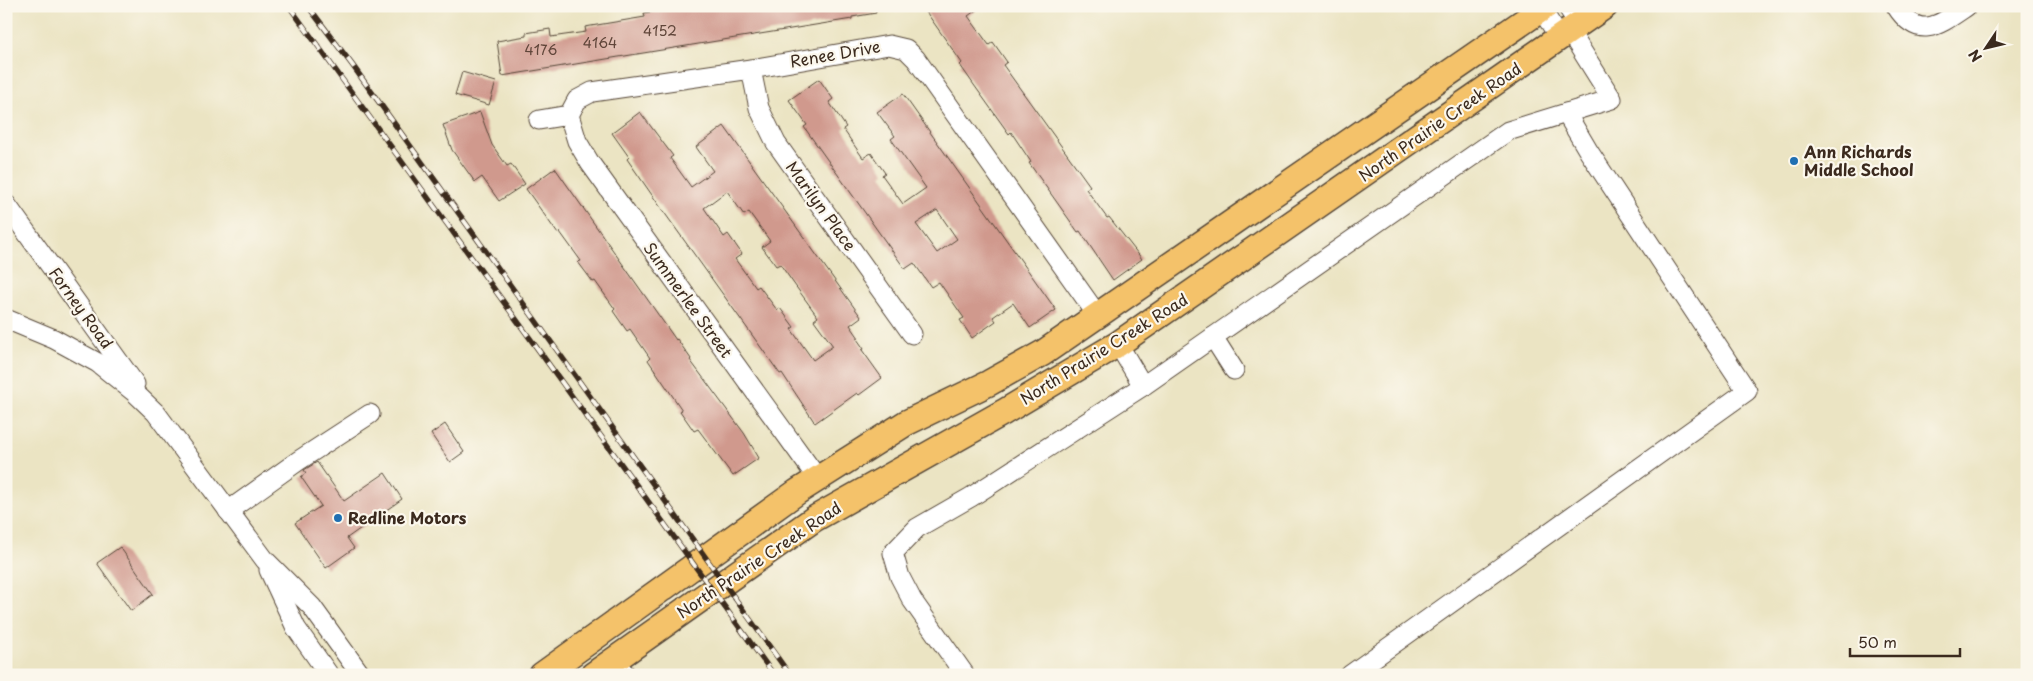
<svg xmlns="http://www.w3.org/2000/svg" width="2033" height="681" viewBox="0 0 2033 681" font-family="'Playpen Sans',sans-serif">
<rect width="100%" height="100%" fill="#fbf7ec"/>
<filter id="ink" filterUnits="userSpaceOnUse"><feTurbulence type="fractalNoise" baseFrequency=".02" numOctaves="2"/><feDisplacementMap in="SourceGraphic" scale="10" xChannelSelector="R" yChannelSelector="G"/><feConvolveMatrix kernelMatrix="1 2 1 2 8 2 1 2 1" color-interpolation-filters="sRGB"/></filter>
<filter id="wash" filterUnits="userSpaceOnUse"><feTurbulence type="fractalNoise" baseFrequency=".0096" numOctaves="4" result="noise"/><feDisplacementMap in="SourceGraphic" scale="20" xChannelSelector="R" yChannelSelector="G"/><feGaussianBlur stdDeviation="1.12" result="paint"/><feColorMatrix in="noise" values="0 0 0 0 0 0 0 0 0 0 0 0 0 0 0 0 0 1.4 0 .05"/><feComposite in="paint" operator="in"/></filter>
<g filter="url(#wash)">
<rect width="100%" height="100%" fill="#ebe4c3"/>
<g id="blocks">
<!-- building -->
<g fill="#d0998d" fill-rule="evenodd">
<path d="M674,6H698V8L710,6H875L876,13L852,17V19L502,76L497,41L526,36V33L550,29L551,37L586,32L585,27L645,17L644,13L674,8Z"/>
<path d="M922,6H982L968,16L989,45L993,42L1007,62L1003,65L1090,186L1086,189L1107,218L1109,217L1142,259L1113,280L1080,231L1078,232L1029,163L1031,162L1011,132L1009,134L974,85L960,65L962,63Z"/>
<path d="M462,72L496,82L489,105L455,95Z"/>
<path d="M819,79L833,99L829,102L846,127L843,129L863,158L871,153L885,173L882,175L903,204L926,188L891,139L895,136L877,112L903,94L1056,310L1030,328L1013,303L993,317L996,321L972,338L960,320L964,318L939,282L931,287L914,263L905,269L804,127L807,125L789,100ZM937,210L957,239L937,253L916,224Z"/>
<path d="M480,112L492,145L507,166L511,164L525,184L499,201L482,177L475,182L452,150L443,125Z"/>
<path d="M640,112L673,156L670,158L691,187L713,171L696,147L724,126L861,317L850,325L859,338L857,339L864,349L862,350L882,378L859,395L857,393L815,423L782,373L780,374L661,208L627,159L629,157L612,133ZM727,191L744,215L749,212L770,241L762,247L776,266L780,264L794,284L818,317L814,320L833,346L813,360L791,329L794,327L780,308L777,310L759,286L756,288L735,259L742,254L728,234L724,237L704,208Z"/>
<path d="M555,168L676,340L677,339L691,359L690,360L744,433L759,458L733,476L698,429L694,431L680,411L682,410L648,360L650,358L630,329L627,331L613,311L615,309L595,281L593,282L578,262L581,261L560,232L558,234L526,189Z"/>
<path d="M445,424L464,452L450,462L431,434Z"/>
<path d="M317,462L344,501L385,473L402,499L347,538L354,548L326,568L295,523L321,506L301,477L306,473L304,470Z"/>
<path d="M120,547L153,594L131,611L97,563Z"/>
</g>
</g>
</g>
<g filter="url(#ink)">
<use href="#blocks" fill-opacity="0" stroke="#554637" stroke-width="1"/>
<g fill="none" stroke-linecap="round" stroke-linejoin="round">
<defs>
<g id="minor">
<path d="M1539,6L1560,38"/>
<path d="M1567,6L1579,25"/>
<path d="M1896,6C1919,42 1939,25 1967,6"/>
<path d="M751,69L759,108L776,143L912,334"/>
<path d="M569,115L577,141L590,163L818,479"/>
<path d="M539,120L569,115L577,100L592,92L751,69L889,45L906,49L916,59L1098,316"/>
<path d="M6,204L135,384"/>
<path d="M6,319L54,339L98,363L133,391L156,413L265,560L312,607L361,675"/>
<path d="M1213,337L1234,370"/>
<path d="M1118,344L1143,386"/>
<path d="M228,511L298,461L370,414"/>
<path d="M269,570L296,628L329,675"/>
<path d="M613,660L626,675"/>
<path d="M965,675L912,600L900,577L893,553L917,528L971,497L1143,386L1508,131L1612,99L1570,32"/>
<path d="M1350,675L1747,391L1589,152L1566,113"/>
</g>
<g id="major">
<path d="M542,675L797,492L906,423L989,383L1043,353L1546,6"/>
<path d="M593,675L814,519L1004,412L1118,344L1605,6"/>
</g>
</defs>
<!-- minor casing -->
<use href="#minor" stroke="#554637" stroke-width="21"/>
<!-- major casing -->
<use href="#major" stroke="#554637" stroke-width="28"/>
<!-- minor -->
<use href="#minor" stroke="#fff" stroke-width="19"/>
<!-- major -->
<use href="#major" stroke="#f4c26a" stroke-width="25"/>
<defs>
<g id="rail">
<path d="M289,6L774,675"/>
<path d="M308,6L353,66L790,675"/>
</g>
</defs>
<!-- rail casing -->
<use href="#rail" stroke="#3b2a1e" stroke-width="5.5"/>
<!-- rail -->
<use href="#rail" stroke="#fbf7ec" stroke-width="4" stroke-dasharray="11" stroke-linecap="butt"/>
</g>
</g>
<!-- markers -->
<g fill="#1f6fb2" stroke="#fbf7ec" stroke-width="2">
<circle cx="1794" cy="161" r="5"/>
<circle cx="338" cy="518" r="5"/>
</g>
<g text-anchor="middle" stroke-width="4.5" stroke-linejoin="round" paint-order="stroke">
<!-- number labels -->
<g font-size="14" fill="#60463a">
<text x="660" y="36">4152</text>
<text x="600" y="48">4164</text>
<text x="541" y="55">4176</text>
</g>
<!-- street labels -->
<g font-size="16" fill="#3b2a1e" stroke="#fbf7ec">
<text transform="translate(835 54) rotate(-10)" y="6">Renee Drive</text>
<text transform="translate(1440 122) rotate(-35)" y="6">North Prairie Creek Road</text>
<text transform="translate(821 206) rotate(54)" y="6">Marilyn Place</text>
<text transform="translate(688 300) rotate(54)" y="6">Summerlee Street</text>
<text transform="translate(81 308) rotate(54)" y="6">Forney Road</text>
<text transform="translate(1104 349) rotate(-32)" y="6">North Prairie Creek Road</text>
<text transform="translate(759 560) rotate(-34)" y="6">North Prairie Creek Road</text>
</g>
<!-- poi labels -->
<g font-size="16" font-weight="bold" fill="#3b2a1e" stroke="#fbf7ec" text-anchor="start">
<text x="1804" y="158">Ann Richards<tspan x="1804" dy="18">Middle School</tspan></text>
<text x="348" y="524">Redline Motors</text>
</g>
</g>
<!-- margin -->
<rect width="2033" height="681" fill="none" stroke="#fbf7ec" stroke-width="25"/>
<!-- north arrow -->
<g transform="translate(1986 48) rotate(235)" stroke="#fbf7ec" stroke-width="4" paint-order="stroke">
<path d="M0-4L9 19L0 12L-9 19Z" fill="#3b2a1e"/>
<text y="-8" font-size="14" font-weight="bold" text-anchor="middle" fill="#3b2a1e">N</text>
</g>
<!-- scale -->
<path d="M1850 648v8h110v-8" fill="none" stroke="#3b2a1e" stroke-width="2.5"/>
<text x="1858" y="648" font-size="15" fill="#3b2a1e" stroke="#fbf7ec" stroke-width="4" paint-order="stroke">50 m</text>
</svg>
